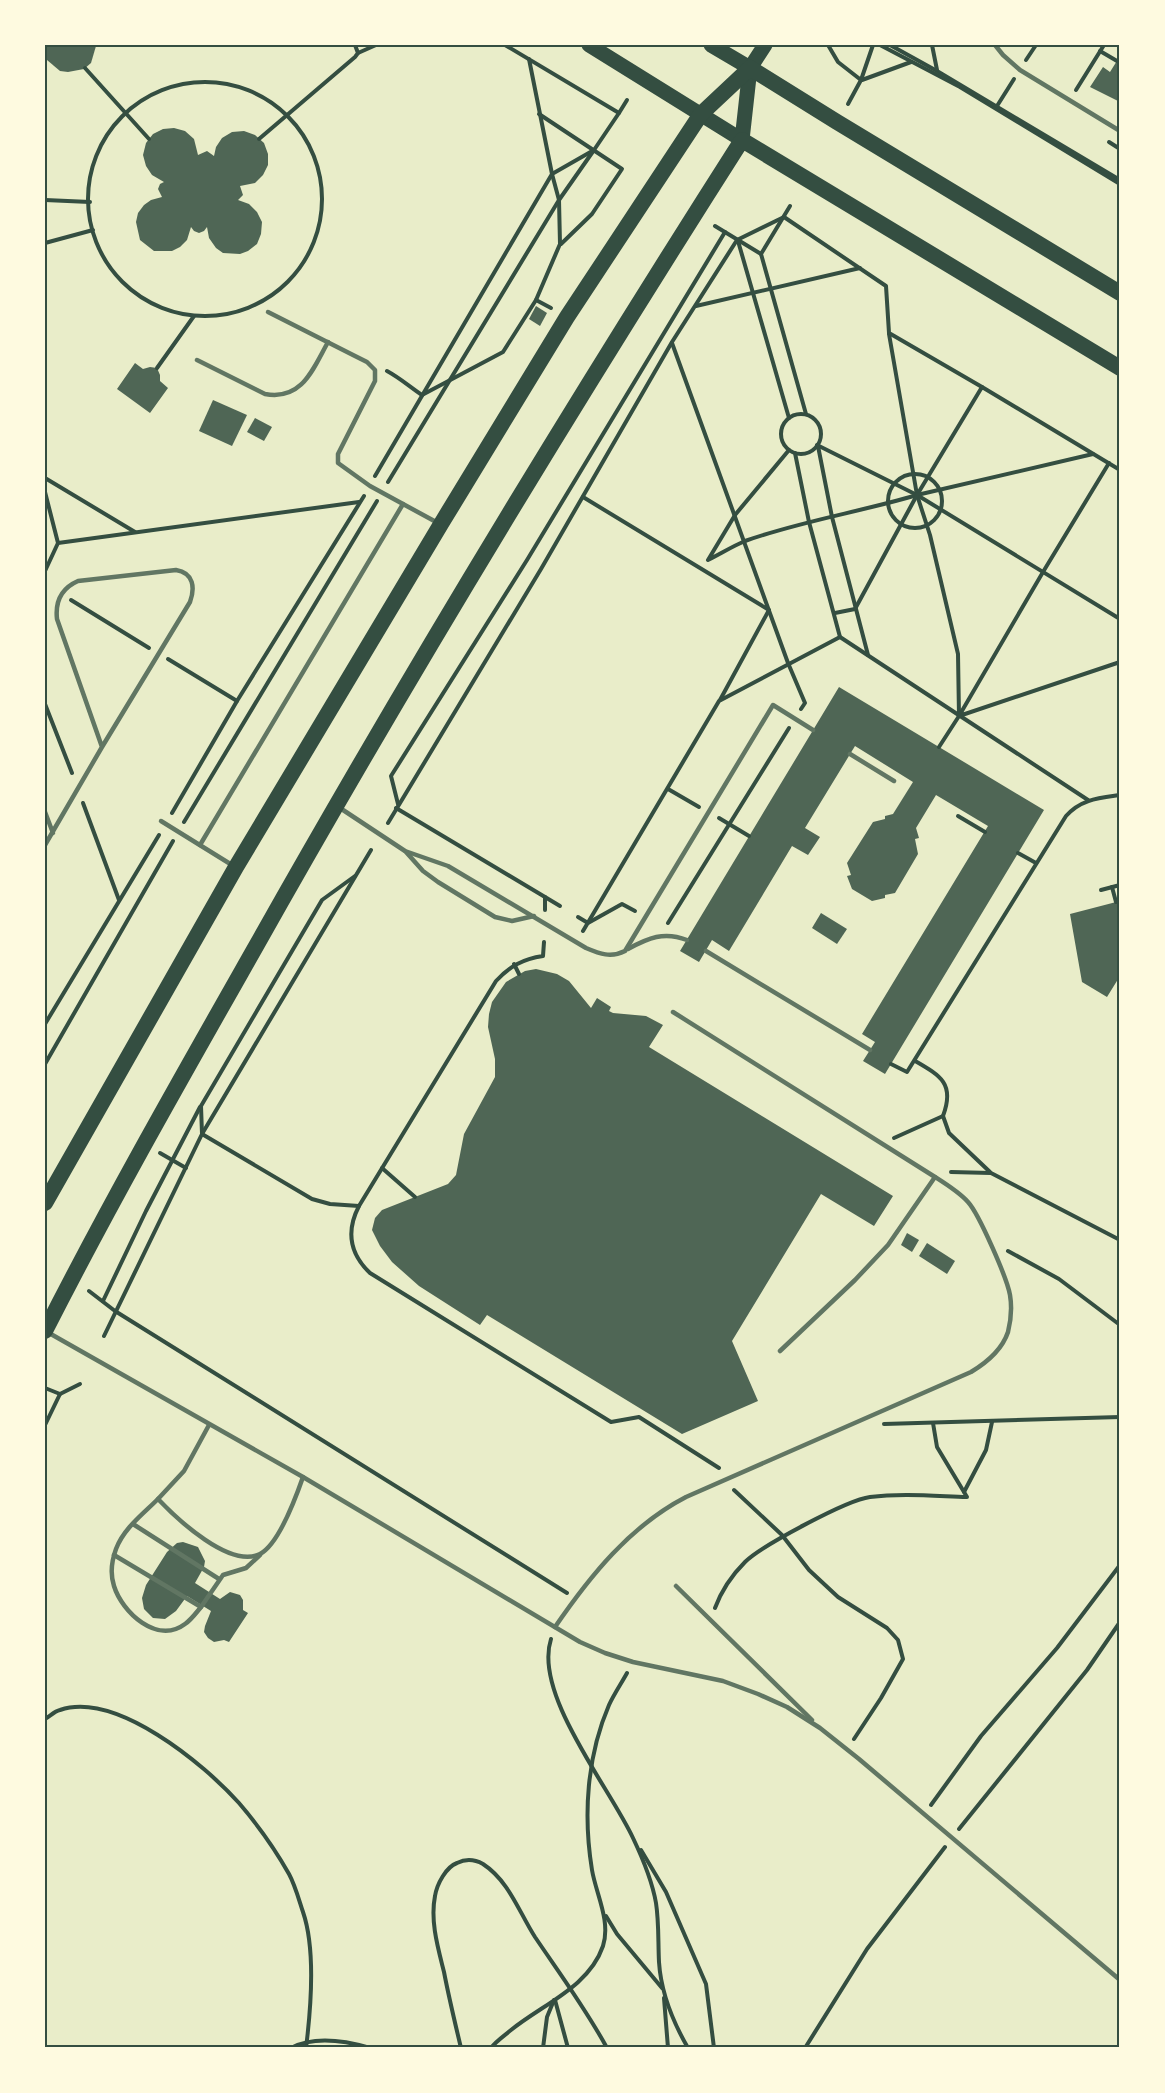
<svg xmlns="http://www.w3.org/2000/svg" width="1165" height="2093" viewBox="0 0 1165 2093" font-family="Montserrat,sans-serif">
<rect width="100%" height="100%" fill="#e9edc9"/>
<!-- building -->
<g fill="#4f6655">
<path d="M45,45H96V46L91,63L84,69L68,72L60,71L47,60L45,55Z"/>
<path d="M1120,56V102L1090,87L1103,67L1110,72Z"/>
<path d="M174,128L185,131L194,139L198,155L207,151L214,156L216,147L222,138L232,132L244,131L255,135L264,143L268,154V165L263,175L255,183L240,186L243,195L238,200L249,204L257,212L262,222L261,234L257,244L248,251L240,254L223,253L216,248L209,238L207,227L204,231L199,233L194,231L191,227L187,240L180,247L172,251H154L140,240L136,222L138,213L144,205L151,200L162,197L158,189L160,184L164,182L152,175L146,166L143,155L146,143L153,134L163,129Z"/>
<path d="M536,306L547,313L540,326L529,319Z"/>
<path d="M135,363L143,369L150,367L157,368L160,375V381L168,388L150,413L117,389Z"/>
<path d="M213,400L247,415L232,446L199,431Z"/>
<path d="M255,418L272,427L264,441L247,432Z"/>
<path d="M839,687L1044,810L885,1074L863,1061L875,1042L862,1034L988,826L936,795L916,828L919,838L915,839L918,854L895,893L885,895V898L872,901L852,889L847,876L851,875L847,863L873,822L885,819V816L893,814L913,782L855,746L805,828L820,837L808,855L792,846L729,951L712,940L699,962L680,951Z"/>
<path d="M1120,901V941L1117,942L1120,950V976L1107,997L1082,982L1070,914Z"/>
<path d="M821,913L847,929L837,944L812,928Z"/>
<path d="M536,969L557,974L569,981L591,1008L597,998L611,1007L609,1011L613,1013L646,1016L663,1025L649,1047L893,1196L874,1226L821,1194L732,1341L758,1401L682,1434L487,1315L480,1325L419,1286L392,1262L380,1246L372,1230L375,1218L382,1210L448,1184L456,1175L464,1134L495,1077V1059L488,1027L489,1014L492,1002L506,982L525,971Z"/>
<path d="M907,1233L919,1240L912,1252L901,1245Z"/>
<path d="M927,1243L955,1261L947,1274L919,1256Z"/>
<path d="M183,1542L198,1547L205,1561L204,1567L195,1583L220,1599L230,1592L240,1595L243,1600V1610L248,1613L229,1642L224,1640L214,1642L208,1638L204,1632L205,1626L211,1611L187,1596L176,1611L165,1619L153,1618L144,1609L142,1598L146,1585L167,1552L177,1543Z"/>
</g>
<g fill="none" stroke-linecap="round" stroke-linejoin="round">
<!-- path -->
<g stroke="#344e41" stroke-width="4">
<path d="M828,45L838,62L861,80"/>
<path d="M880,45L960,87L1120,184"/>
<path d="M890,45L937,71L1120,180"/>
<path d="M932,45L937,70"/>
<path d="M1100,51L1117,61"/>
<path d="M358,53L376,45"/>
<path d="M1026,60L1036,45"/>
<path d="M85,68L149,139"/>
<path d="M862,80L911,62"/>
<circle cx="205" cy="199" r="117"/>
<path d="M1076,90L1104,45"/>
<path d="M848,104L861,80L873,45"/>
<path d="M997,106L1014,79"/>
<path d="M619,113L627,100"/>
<path d="M539,114L622,169L592,214L561,244"/>
<path d="M259,139L355,57L358,53L355,45"/>
<path d="M1109,142L1120,149"/>
<path d="M45,200L90,202"/>
<path d="M790,206L761,254L806,414"/>
<path d="M715,226L761,254"/>
<path d="M738,241L789,418"/>
<path d="M45,243L93,230"/>
<path d="M536,300L551,308"/>
<path d="M696,306L860,268"/>
<path d="M672,343L788,663L805,703L801,709"/>
<path d="M157,368L194,316"/>
<path d="M387,371C400,378 410,387 422,395L503,352L536,300L560,244L559,200L552,174L594,150L619,113L505,45"/>
<circle cx="801" cy="434" r="20"/>
<path d="M817,445L917,495L930,535L958,654L959,716L939,747"/>
<path d="M818,446L832,517L868,655"/>
<path d="M789,450L735,515L708,560C720,554 733,546 745,541C801,521 860,512 917,495L889,334"/>
<path d="M795,453L809,522L840,637L1088,800"/>
<path d="M1093,454L917,495L1120,619"/>
<path d="M1109,463L1043,572L959,716L1120,662"/>
<circle cx="915" cy="501" r="27"/>
<path d="M375,476L552,174L529,59"/>
<path d="M45,478L135,532"/>
<path d="M388,482L559,200L594,150"/>
<path d="M45,492L58,543"/>
<path d="M583,497L769,610L720,700"/>
<path d="M45,571L58,543L359,502"/>
<path d="M71,600L149,648"/>
<path d="M835,613L855,609L917,495L982,387L1120,470"/>
<path d="M168,659L237,701"/>
<path d="M45,704L72,773"/>
<path d="M668,789L699,807"/>
<path d="M83,803L119,900"/>
<path d="M398,804L391,776L527,560L725,232"/>
<path d="M396,808L545,897V910"/>
<path d="M172,813L237,701L364,496"/>
<path d="M958,816L985,832"/>
<path d="M719,818L749,836"/>
<path d="M184,822L377,501"/>
<path d="M388,823L541,569L672,342L737,240L784,217L886,286L889,333L982,387"/>
<path d="M1018,853L1036,863"/>
<path d="M355,876L322,900L201,1106L202,1134L312,1199L330,1204L359,1206L496,981C510,966 523,959 543,956L544,942"/>
<path d="M1112,887L1116,902"/>
<path d="M1101,890L1120,885"/>
<path d="M545,897L560,906"/>
<path d="M578,917L588,923L622,904L635,911"/>
<path d="M668,923L789,728"/>
<path d="M583,931L719,701L840,637"/>
<path d="M514,964L519,974"/>
<path d="M45,1024L159,835"/>
<path d="M915,1061C941,1076 955,1084 943,1116L949,1133L990,1172"/>
<path d="M45,1064L173,841"/>
<path d="M891,1064L907,1072L1066,816C1081,799 1099,798 1120,795"/>
<path d="M894,1138L943,1116"/>
<path d="M160,1153L186,1168"/>
<path d="M382,1168L415,1197"/>
<path d="M951,1172L991,1173L1120,1240"/>
<path d="M359,1206C346,1231 349,1253 370,1273L611,1422L639,1417L719,1468"/>
<path d="M1008,1251L1059,1279L1120,1325"/>
<path d="M89,1291L115,1311L567,1593"/>
<path d="M103,1301L146,1211L200,1107"/>
<path d="M104,1336L202,1134L371,850"/>
<path d="M45,1388L60,1394"/>
<path d="M884,1424L1120,1417"/>
<path d="M45,1425L60,1394L80,1384"/>
<path d="M734,1490L782,1535L809,1570L838,1597L887,1628L898,1640L903,1659L881,1698L854,1739"/>
<path d="M964,1492L986,1450L992,1422"/>
<path d="M715,1608C721,1592 732,1575 745,1562C761,1546 847,1500 870,1497C901,1493 935,1496 967,1497L937,1447L933,1423"/>
<path d="M551,1639C533,1694 610,1788 633,1838C643,1859 652,1880 656,1903C659,1922 658,1942 659,1962C661,1993 673,2022 688,2048"/>
<path d="M45,1719C50,1716 55,1711 60,1710C116,1691 204,1764 239,1803C257,1824 275,1849 289,1874C295,1885 299,1900 303,1912C316,1950 311,2008 306,2048"/>
<path d="M931,1805L981,1736L1057,1648L1120,1565"/>
<path d="M959,1829L1087,1670L1120,1622"/>
<path d="M641,1850L666,1892L706,1984L714,2048"/>
<path d="M606,1916L617,1934L662,1988"/>
<path d="M664,1998L668,2048"/>
<path d="M555,2000L568,2048"/>
<path d="M291,2048C314,2036 346,2041 370,2048"/>
<path d="M461,2048C455,2023 449,1998 444,1972C438,1948 430,1921 435,1896C437,1884 446,1867 457,1863C465,1859 474,1859 483,1864C509,1881 519,1912 535,1937C560,1974 586,2009 607,2048"/>
<path d="M491,2048C496,2041 504,2036 511,2030C543,2004 589,1987 603,1946C611,1921 596,1894 592,1870C583,1815 587,1756 609,1705C614,1694 621,1684 627,1673"/>
<path d="M543,2048L547,2017L554,2000"/>
<path d="M805,2048L867,1949L945,1847"/>
</g>
<!-- service -->
<g stroke="#617663" stroke-width="4.5">
<path d="M995,45L1003,55L1020,70L1120,131"/>
<path d="M268,312L353,355L367,362L375,370V381L338,454V463L370,486L403,504"/>
<path d="M197,360L265,394C302,401 313,369 328,342"/>
<path d="M850,754L894,781"/>
<path d="M340,808L405,851L448,866L586,948C600,954 611,958 625,951L773,705L813,730"/>
<path d="M45,812L53,833"/>
<path d="M161,821L232,865"/>
<path d="M45,845L102,747L190,602C195,588 194,573 176,570L78,581C62,588 55,601 57,619L102,747"/>
<path d="M200,845L403,504L438,523"/>
<path d="M406,852L423,871L438,882L495,917L512,921L534,916"/>
<path d="M628,949C648,938 664,931 687,940"/>
<path d="M706,951L870,1050"/>
<path d="M49,1333L303,1477L580,1642L605,1653L633,1662L723,1681L758,1694L787,1707L820,1728L859,1759L1120,1980"/>
<path d="M780,1351L855,1280L888,1245L935,1177"/>
<path d="M209,1425L184,1471L158,1499C177,1519 230,1569 260,1554C279,1544 296,1497 303,1477"/>
<path d="M158,1499C143,1514 124,1528 116,1549C112,1560 110,1574 114,1586C122,1612 157,1645 185,1624C191,1620 196,1613 201,1607"/>
<path d="M133,1524L219,1579"/>
<path d="M114,1555L201,1607L223,1575L246,1568L260,1555"/>
<path d="M676,1586L812,1720"/>
<path d="M555,1627C590,1576 630,1526 686,1497L971,1372C986,1363 1002,1350 1008,1332C1011,1320 1012,1307 1010,1295C1007,1278 979,1214 968,1202C959,1192 946,1184 935,1177L673,1012"/>
</g>
<!-- primary -->
<g stroke="#344e41" stroke-width="15">
<path d="M589,45L742,140L750,68L765,45"/>
<path d="M711,45L750,68"/>
</g>
<!-- trunk -->
<g stroke="#344e41" stroke-width="16">
<path d="M45,1203L236,867L441,524L567,317L701,114L750,68L837,122L1120,293"/>
<path d="M45,1331C111,1201 183,1075 255,948C409,674 573,405 742,140L1120,368"/>
</g>
</g>
<!-- border -->
<rect width="1165" height="2093" fill="none" stroke="#fefae0" stroke-width="93"/>
<rect x="46" y="46" width="1072" height="2000" fill="none" stroke="#344e41" stroke-width="2"/>
</svg>
